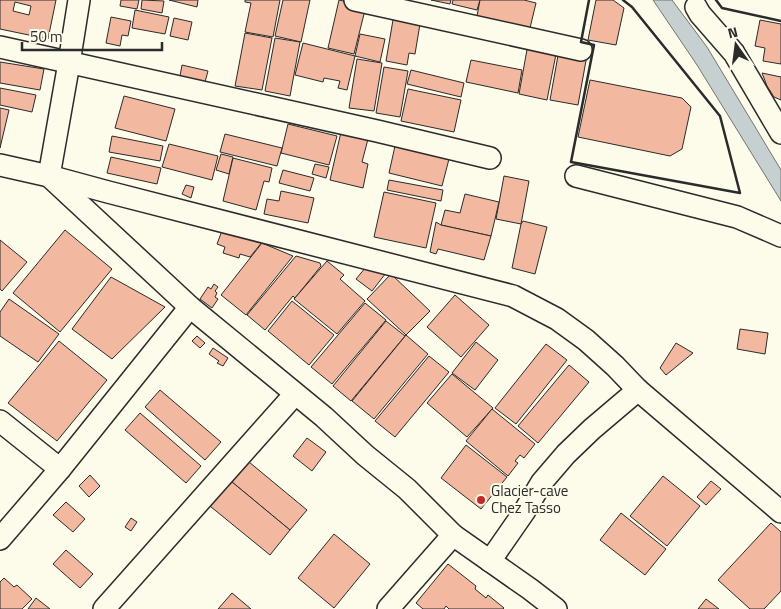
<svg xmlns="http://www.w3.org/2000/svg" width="781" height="609" viewBox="0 0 781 609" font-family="'Titillium Web',sans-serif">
<rect width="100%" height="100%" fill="#fdfbea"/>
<!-- water -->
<path fill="#c7d0d0" stroke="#74746e" d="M653,0H672L707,47L781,170V201L697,65Z"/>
<!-- building -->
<g fill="#f2b8a0" stroke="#2b2b2b" fill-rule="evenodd">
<path d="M0,0H56L48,39L0,29ZM15,2L31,6L29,15L13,11Z"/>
<path d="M121,0H139L137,9L120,6Z"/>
<path d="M142,0L164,1L162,13L141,9Z"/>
<path d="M169,0H198L197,7Z"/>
<path d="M245,0H280L273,37L245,32L251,3L245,2Z"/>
<path d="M283,0H310L301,42L275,36Z"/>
<path d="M339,0L366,6L354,54L328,48Z"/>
<path d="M431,0H451L450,4Z"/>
<path d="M453,0H480L477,10L452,4Z"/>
<path d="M480,0H524L536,3L530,28L477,16Z"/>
<path d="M596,0H613L624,8L616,45L588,40Z"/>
<path d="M135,10L169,17L165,34L132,28Z"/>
<path d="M394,14L421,18L415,54L409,53L407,65L386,61Z"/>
<path d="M111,17L131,21L128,36L122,35L120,46L106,43Z"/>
<path d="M174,18L192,22L188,40L170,36Z"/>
<path d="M760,20L781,24V64L763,61L765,48L755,46Z"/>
<path d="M245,33L272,38L262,90L235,86Z"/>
<path d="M360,34L385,39L380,62L355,56Z"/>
<path d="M275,38L300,42L290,96L265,91Z"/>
<path d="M303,43L355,56L347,90L338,88L340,81L324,78L323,82L295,75Z"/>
<path d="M528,44L557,49L547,100L519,94Z"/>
<path d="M559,50L587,55L578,105L550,100Z"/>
<path d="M357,59L382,63L374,111L349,108Z"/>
<path d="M471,60L522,70L518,93L466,82Z"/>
<path d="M0,62L44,69L40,90L0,83Z"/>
<path d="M182,65L208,71L205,82L180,76Z"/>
<path d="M384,67L408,71L400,117L376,113Z"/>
<path d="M411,70L464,83L461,97L407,84Z"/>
<path d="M762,73L781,77V100L774,97L767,86Z"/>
<path d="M590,80L682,98L691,107L682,149L670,156L578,137Z"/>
<path d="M0,88L36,95L32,112L0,105Z"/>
<path d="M408,89L461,100L454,132L401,121Z"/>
<path d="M124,96L175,109L166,141L115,128Z"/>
<path d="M0,108L9,110L0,148Z"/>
<path d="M288,124L337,136L329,165L281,153Z"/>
<path d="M341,132L368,139L362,162L368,164L363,188L330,180Z"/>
<path d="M225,134L282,148L277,166L220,152Z"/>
<path d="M112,136L163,146L160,161L109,152Z"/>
<path d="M169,144L218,156L212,180L162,167Z"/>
<path d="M395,146L449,159L442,186L389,173Z"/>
<path d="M221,154L233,157L229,174L216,170Z"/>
<path d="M111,157L161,168L157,184L107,173Z"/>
<path d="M233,158L272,168L269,182L264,181L256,210L223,201Z"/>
<path d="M315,164L329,167L326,178L312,174Z"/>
<path d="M283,170L314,178L310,191L279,183Z"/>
<path d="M504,176L529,181L521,224L496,219Z"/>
<path d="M389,180L443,190L441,201L387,190Z"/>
<path d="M186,185L194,187L191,198L182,194Z"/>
<path d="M281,191L314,198L308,223L264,214L267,199L279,201Z"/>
<path d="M384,192L436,203L426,248L374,237Z"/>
<path d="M465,194L499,202L491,236L441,225L445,210L460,213Z"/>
<path d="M523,221L547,227L535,274L512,268L521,224Z"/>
<path d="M436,222L441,225L491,236L484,260L438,249L436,254L430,252Z"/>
<path d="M223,228L263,241L250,257L240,254L239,258L223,253L225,247L217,244Z"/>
<path d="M65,230L112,269L60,332L13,293Z"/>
<path d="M0,240L27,262L2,291L0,289Z"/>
<path d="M262,243L293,256L246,315L221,295Z"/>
<path d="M296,256L320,263L321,266L295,298L293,296L265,330L247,315Z"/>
<path d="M327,261L344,275L340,279L365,301L337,334L294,299Z"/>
<path d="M376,265L386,273L372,291L356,279L366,267L371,271Z"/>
<path d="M391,274L430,311L406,335L367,299Z"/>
<path d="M111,277L165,307L112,359L72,329Z"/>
<path d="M214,284L218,287L215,291L217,293L215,297L218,299L212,308L200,299L208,287L211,289Z"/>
<path d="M455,295L489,325L461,357L427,327Z"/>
<path d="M9,299L59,334L38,362L0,336V312Z"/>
<path d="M292,301L334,335L309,365L268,331Z"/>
<path d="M365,303L386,320L332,384L311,367Z"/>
<path d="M386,321L405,336L351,401L333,386Z"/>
<path d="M740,329L768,333L765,354L737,349Z"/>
<path d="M406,335L428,354L374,419L352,401Z"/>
<path d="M197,336L205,343L200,348L192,341Z"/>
<path d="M59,341L107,380L57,441L8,403Z"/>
<path d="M476,342L498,360L475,390L452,373Z"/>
<path d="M676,343L693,353L666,375L660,368Z"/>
<path d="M546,344L567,360L516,424L495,408Z"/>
<path d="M213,348L228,358L223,366L217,363L219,361L209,354Z"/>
<path d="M429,356L449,372L395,437L375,421Z"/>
<path d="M569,365L589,382L538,443L518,426Z"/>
<path d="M452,374L493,408L467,437L427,403Z"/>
<path d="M160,390L221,442L205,460L145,407Z"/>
<path d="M492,409L535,444L524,458L520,455L515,461L518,463L508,476L466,441Z"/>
<path d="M140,413L201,466L186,483L125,430Z"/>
<path d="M307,438L326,452L312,471L293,456Z"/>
<path d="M466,445L507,477L481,509L441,478Z"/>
<path d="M243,457L307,510L290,530L226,477Z"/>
<path d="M90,475L100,486L89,497L79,486Z"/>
<path d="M663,476L700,506L667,546L630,516Z"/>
<path d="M226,477L290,530L270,555L205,502Z"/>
<path d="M711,481L721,489L706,505L697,497Z"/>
<path d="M66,502L85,519L73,532L53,515Z"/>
<path d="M621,513L666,549L645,575L600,540Z"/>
<path d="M131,518L137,522L131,531L125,527Z"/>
<path d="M771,523L781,532V591L764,609H750L718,580Z"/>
<path d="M334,534L370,564L334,608L298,578Z"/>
<path d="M66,550L93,574L80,588L53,564Z"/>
<path d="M448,564L476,586L475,589L486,598L488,595L504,608L503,609H449L446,606L444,609H423L416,603Z"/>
<path d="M4,578L14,587L17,585L32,599L22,609H0V582Z"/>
<path d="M232,593L251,609H218Z"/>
<path d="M36,598L50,609H28Z"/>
<path d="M706,599L719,609H698Z"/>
</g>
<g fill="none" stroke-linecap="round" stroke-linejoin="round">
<defs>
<g id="minor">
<path d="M79,0L69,63L49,176L190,307L324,417L365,455L407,489L453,535L530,589L556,609"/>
<path d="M355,0L581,50"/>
<path d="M696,7L700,14L734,53L781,133"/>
<path d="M0,47L377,131L490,158"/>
<path d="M0,165L49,176L108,192L513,296L557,319L586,340L615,366L638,390L781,512"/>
<path d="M576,176L737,217L781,236"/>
<path d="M0,421L60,469"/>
<path d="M0,539L60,469L190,307"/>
<path d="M490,561L524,512L542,482L566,454L592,429L638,390"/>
<path d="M104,609L295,394"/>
<path d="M388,609L453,535"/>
</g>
</defs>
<!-- minor casing -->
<use href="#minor" stroke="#2b2b2b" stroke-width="24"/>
<!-- minor -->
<use href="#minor" stroke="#fdfbea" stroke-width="21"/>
<!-- wall -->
<g stroke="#2b2b2b" stroke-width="2.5">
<path d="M589,0L581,42L594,45L571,162L740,193L720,116L632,7L623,0"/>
<path d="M716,0L722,8L781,21"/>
</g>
</g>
<!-- markers -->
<circle fill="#c62828" stroke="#fdfbea" stroke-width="2" cx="481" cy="500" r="5"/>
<g text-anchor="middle" stroke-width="4" stroke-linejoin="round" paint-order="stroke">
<!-- poi labels -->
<g font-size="15" fill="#2b2b2b" stroke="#fdfbea" text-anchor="start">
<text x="491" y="496">Glacier-cave<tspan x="491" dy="17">Chez Tasso</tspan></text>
</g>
</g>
<!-- north arrow -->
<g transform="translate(736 45) rotate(346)" stroke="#fdfbea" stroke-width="4" paint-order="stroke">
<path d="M0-4L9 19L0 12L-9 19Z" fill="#2b2b2b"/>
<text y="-8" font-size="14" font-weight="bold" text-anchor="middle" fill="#2b2b2b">N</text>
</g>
<!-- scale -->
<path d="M22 42v8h140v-8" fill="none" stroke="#2b2b2b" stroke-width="2.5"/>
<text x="30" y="42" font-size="15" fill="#2b2b2b" stroke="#fdfbea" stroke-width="4" paint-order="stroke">50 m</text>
</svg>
